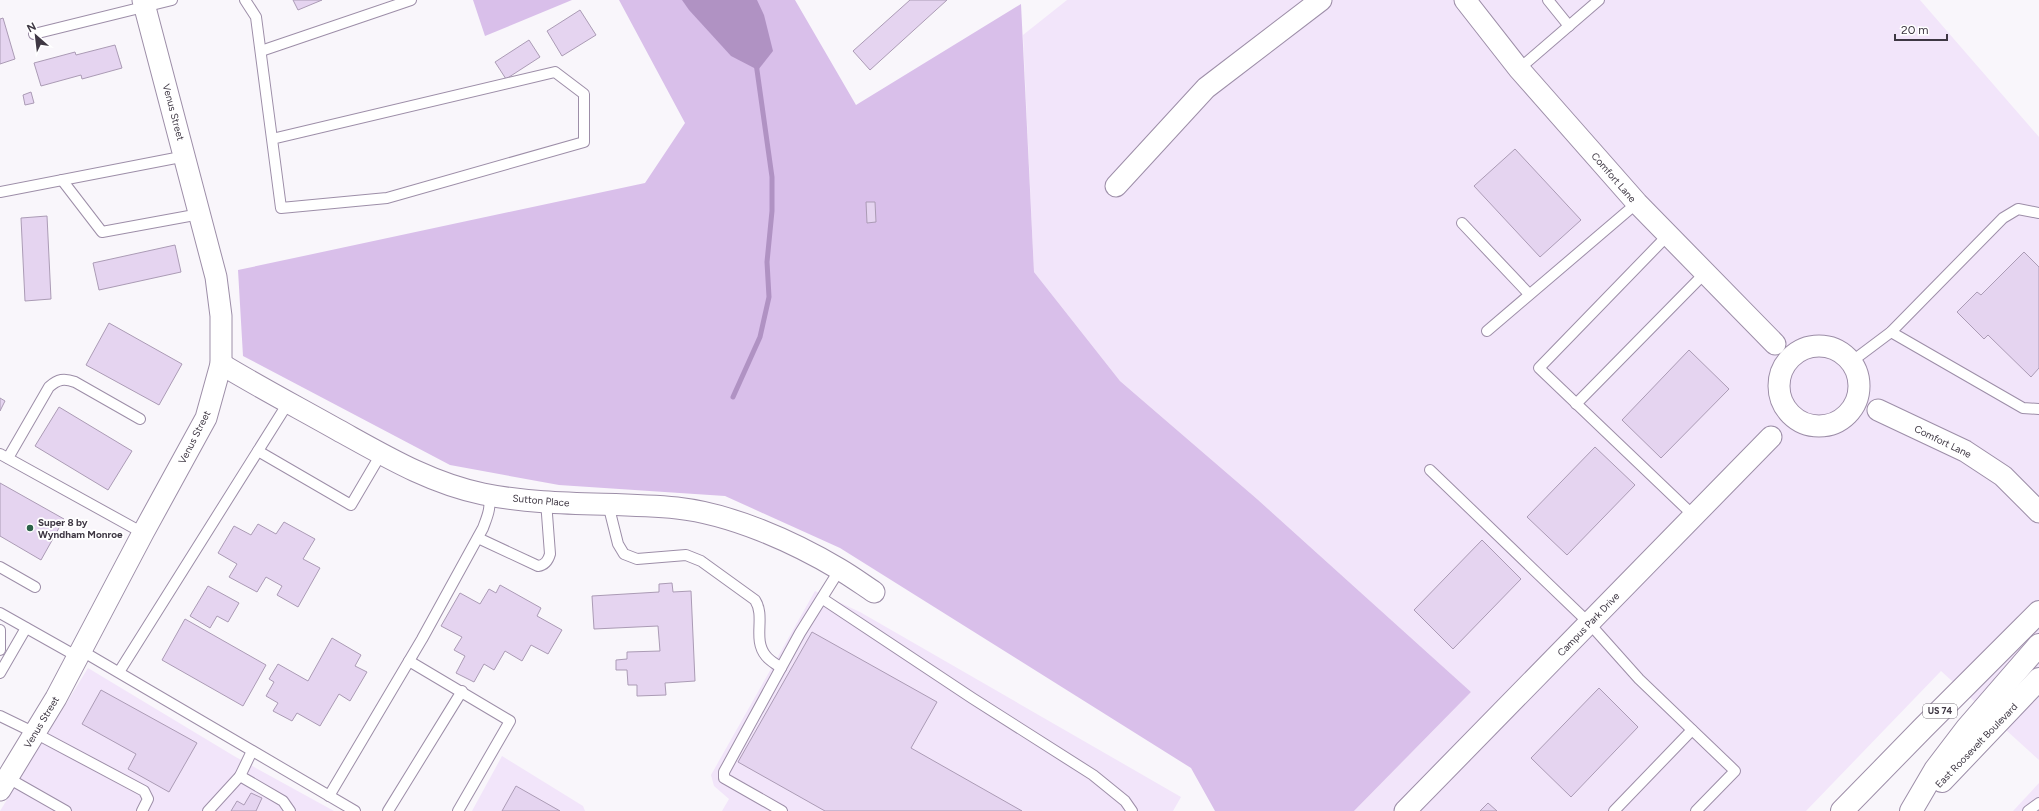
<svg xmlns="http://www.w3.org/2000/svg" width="2039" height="811" viewBox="0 0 2039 811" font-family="Figtree,sans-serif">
<rect width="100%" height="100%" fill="#f9f6fb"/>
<!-- built -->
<g fill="#f2e5fa">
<path d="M1067,0H1920L2039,137V760L1941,671L1806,811H1354L1471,692L1257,499L1120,381L1034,272L1023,35Z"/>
<path d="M815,591L860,612L1181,797L1173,811H722L729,799L714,786L711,775Z"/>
<path d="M88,668L234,756L334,811H0Z"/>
<path d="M502,756L583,806L585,811H472Z"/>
<path d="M2039,783V811H2013Z"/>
</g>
<!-- green -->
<g fill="#d9bfea">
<path d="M473,0H572L485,36Z"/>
<path d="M619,0H795L856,105L1021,4L1034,272L1120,381L1257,499L1471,692L1354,811H1215L1191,768L840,548L725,496L559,485L450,465L243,356L238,270L645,183L685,123Z"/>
</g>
<!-- water -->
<path fill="#b092c3" d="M682,0H757L764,15L773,51L758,70L731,56L689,10Z"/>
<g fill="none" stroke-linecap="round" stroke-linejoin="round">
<!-- stream -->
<path stroke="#b092c3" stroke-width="5" d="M733,397L760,337L769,297L767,262L772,211V177L756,63"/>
</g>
<!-- building -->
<g fill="#e5d4f0" stroke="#ab9bb5">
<path d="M293,0H322L298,10Z"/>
<path d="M910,0H947L870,70L853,51Z"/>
<path d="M580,10L596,35L562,56L547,31Z"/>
<path d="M3,18L15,59L0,64V19Z"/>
<path d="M529,40L540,57L506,79L495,62Z"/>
<path d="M115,45L122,68L82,79L81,75L41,86L34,63L75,52L76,55Z"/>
<path d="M31,92L34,103L25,105L23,95Z"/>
<path d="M1515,149L1581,220L1540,257L1474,186Z"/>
<path d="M866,202H875L876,222L867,223Z"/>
<path d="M47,216L51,299L25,301L21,218Z"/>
<path d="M175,245L181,272L99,290L93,263Z"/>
<path d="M2024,252L2039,267V368L2031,377L1988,335L1984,339L1957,312L1977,292L1981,295Z"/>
<path d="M109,323L182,364L159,405L86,365Z"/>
<path d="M1689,350L1729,389L1661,458L1622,420Z"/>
<path d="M0,398L5,401L0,411Z"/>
<path d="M59,407L132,451L108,490L35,446Z"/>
<path d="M1595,447L1635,485L1567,555L1527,517Z"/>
<path d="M0,483L64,519L41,560L0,536Z"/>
<path d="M284,522L315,539L303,559L320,568L298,607L277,595L282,586L266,577L257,592L229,577L237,564L218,553L234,526L251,535L258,524L276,534Z"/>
<path d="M1482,540L1521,579L1453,649L1414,610Z"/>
<path d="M672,583L673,592L691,591L695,681L665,683L666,695L637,696V685H628L627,670H616V660L627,659V652L660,651L658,626L594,629L592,596L659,592V584Z"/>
<path d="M500,585L541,608L537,616L562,630L548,654L531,645L522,661L505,651L494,670L484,664L474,682L456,673L465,656L454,650L462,637L441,626L460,593L480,604L489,589L496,593Z"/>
<path d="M208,586L239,603L228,622L217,616L210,628L190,616Z"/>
<path d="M185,619L266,665L243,706L162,660Z"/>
<path d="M812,632L937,702L911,748L1022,811H825L738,762Z"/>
<path d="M332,638L361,655L355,666L367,672L350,701L339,694L320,726L297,713L292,721L273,711L278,703L266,696L274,682L269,679L278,664L308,681Z"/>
<path d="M1599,688L1638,727L1571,797L1531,758Z"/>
<path d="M101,690L197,743L169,792L128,769L136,754L82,724Z"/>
<path d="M516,786L560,811H502Z"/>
<path d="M251,793L262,798L256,811H231L237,801L244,805Z"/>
<path d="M1488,803L1497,811H1480Z"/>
</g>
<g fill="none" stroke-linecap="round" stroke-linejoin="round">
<defs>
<g id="lane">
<path d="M245,0L256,17L281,208L387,198L584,142V94L555,72L272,139"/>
<path d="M1548,0L1569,26"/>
<path d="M34,34L172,0"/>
<path d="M261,51L411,0"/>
<path d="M1519,69L1599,0"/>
<path d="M62,180L102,232L200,214"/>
<path d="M0,192L186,156"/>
<path d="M1462,223L1529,294"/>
<path d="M1668,235L1539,368L1694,516"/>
<path d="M1487,331L1637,203"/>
<path d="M1891,332L2023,408L2039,409"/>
<path d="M1851,362L1891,332L2003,218L2018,209L2039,213"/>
<path d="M1576,404L1705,273"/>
<path d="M258,451L351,505L381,454"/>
<path d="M0,454L143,533"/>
<path d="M8,458L49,387C58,379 64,378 75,382L140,419"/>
<path d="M1430,470L1589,623L1639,679L1735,771L1696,811"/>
<path d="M608,504L618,544L624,554L637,559L686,555L701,561L755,600C766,617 752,639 766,656C770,661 776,664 781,668"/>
<path d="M478,538L538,566C545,565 548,561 550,554L546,501"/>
<path d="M0,567L35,587"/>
<path d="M823,599L972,698L1093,775L1125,801L1132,811"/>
<path d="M0,613L78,657"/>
<path d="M0,630V650"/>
<path d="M82,651L355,811"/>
<path d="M409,661L510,721L458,811"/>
<path d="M119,672L288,403"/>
<path d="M0,673L26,628"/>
<path d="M0,716L35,733L144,791L148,799L142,811"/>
<path d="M240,776L283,801L290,811"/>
<path d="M8,778L66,811"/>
<path d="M329,796L422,639L483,528C487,517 492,507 488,494"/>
<path d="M208,811L240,776L252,751"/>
<path d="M388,811L462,691"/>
<path d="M782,811L724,778V772L800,633L840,569"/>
<path d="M1614,811L1692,730"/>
<path d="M2028,811L2039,803"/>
</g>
<g id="street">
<path d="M1465,0L1519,69L1637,203L1775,344"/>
<path d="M1116,186L1206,88L1321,0"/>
<circle cx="1819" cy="386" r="40"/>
<path d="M221,364C259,387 299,408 338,430C385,456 430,483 483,494C547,507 613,502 677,508C731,514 792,541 839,569C851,576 862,584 874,592"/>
<path d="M1878,410L1965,451L2003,476L2039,512"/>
<path d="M0,790L56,698L143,533L206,418L221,364V316L216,277L143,0"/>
<path d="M1405,811L1771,437"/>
</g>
<g id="highway">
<path d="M1942,781L2039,679"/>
<path d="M1842,811L1923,728L2039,612"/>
<path d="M1911,811L1935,770L1967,728L2039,645"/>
</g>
</defs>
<!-- lane casing -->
<use href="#lane" stroke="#9d8ea8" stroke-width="12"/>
<!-- street casing -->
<use href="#street" stroke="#9d8ea8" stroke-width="23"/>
<!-- highway casing -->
<use href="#highway" stroke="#9d8ea8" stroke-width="24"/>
<!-- lane -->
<use href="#lane" stroke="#fff" stroke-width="10"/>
<!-- street -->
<use href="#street" stroke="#fff" stroke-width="21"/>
<!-- highway -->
<use href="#highway" stroke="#fff" stroke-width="22"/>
</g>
<!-- markers -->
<circle fill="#2c6249" stroke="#fff" stroke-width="1.5" cx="30" cy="528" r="4"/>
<g text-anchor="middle" stroke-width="3.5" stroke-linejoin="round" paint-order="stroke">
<!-- shield labels -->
<rect fill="#fff" stroke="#78737b" stroke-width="1" x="1923" y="704" width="34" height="14" rx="3"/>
<g font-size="9" font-weight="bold" fill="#3e3743">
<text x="1940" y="714">US 74</text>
</g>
<!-- street labels -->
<g font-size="10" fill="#3e3743" stroke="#fff">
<text transform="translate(174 112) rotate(75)" y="4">Venus Street</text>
<text transform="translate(1614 177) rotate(49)" y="4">Comfort Lane</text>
<text transform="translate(194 437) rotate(-63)" y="4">Venus Street</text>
<text transform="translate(1943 441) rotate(26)" y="4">Comfort Lane</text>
<text transform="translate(541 500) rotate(5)" y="4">Sutton Place</text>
<text transform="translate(1588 624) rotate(-46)" y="4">Campus Park Drive</text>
<text transform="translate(41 722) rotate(-59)" y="4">Venus Street</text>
<text transform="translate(1976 745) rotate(-46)" y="4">East Roosevelt Boulevard</text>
</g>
<!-- poi labels -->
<g font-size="10" font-weight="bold" fill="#3e3743" stroke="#fff" text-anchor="start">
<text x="38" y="526">Super 8 by<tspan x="38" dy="12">Wyndham Monroe</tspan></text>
</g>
</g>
<!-- north arrow -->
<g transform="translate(36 36) rotate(332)" stroke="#ffffff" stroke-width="3" paint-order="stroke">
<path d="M0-3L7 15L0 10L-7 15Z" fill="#3e3743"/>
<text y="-6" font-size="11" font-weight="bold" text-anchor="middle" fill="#3e3743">N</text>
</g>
<!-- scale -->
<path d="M1895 34v6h52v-6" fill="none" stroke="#3e3743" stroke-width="2"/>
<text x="1901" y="34" font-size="12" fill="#3e3743" stroke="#ffffff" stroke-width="3" paint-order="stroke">20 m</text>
</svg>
